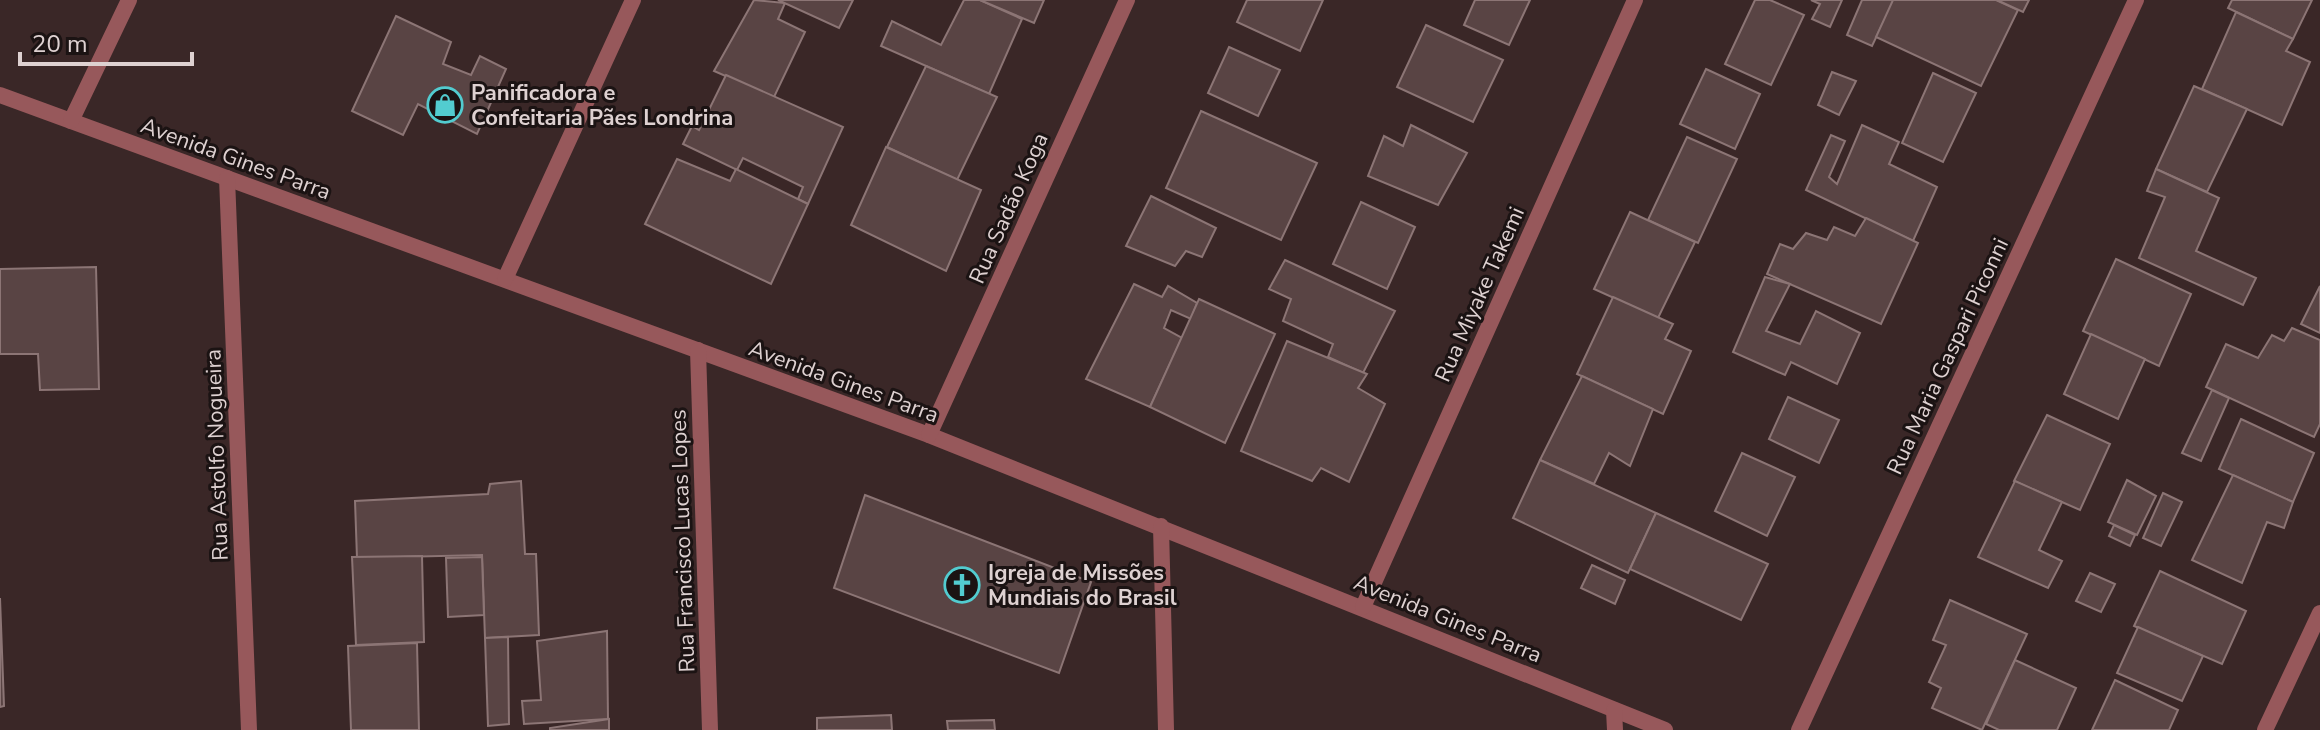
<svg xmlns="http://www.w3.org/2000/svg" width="2320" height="730" viewBox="0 0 2320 730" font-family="'Nunito Sans',sans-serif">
<rect width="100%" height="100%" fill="#3a2727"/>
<!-- building -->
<g fill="#594444" stroke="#8c7575" stroke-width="2">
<path d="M754,0L785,3L778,19L805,32L774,97L714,71Z"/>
<path d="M778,0H853L839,28Z"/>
<path d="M964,0H980L1022,19L989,94L881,46L892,21L941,45Z"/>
<path d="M980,0H1044L1034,23Z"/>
<path d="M1247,0H1323L1300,51L1237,22Z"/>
<path d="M1475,0H1530L1509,45L1464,25Z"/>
<path d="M1755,0H1770L1804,15L1771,85L1725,64Z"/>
<path d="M1811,0H1842L1830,27L1812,19L1820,4Z"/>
<path d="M1862,0H1894L1872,46L1847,35Z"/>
<path d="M1893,0H1996L2018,10L1981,86L1876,37Z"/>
<path d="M1997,0H2029L2023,12Z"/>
<path d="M2232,0H2312L2293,39L2228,8Z"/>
<path d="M2236,12L2293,39L2286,51L2310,62L2282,125L2202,89Z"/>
<path d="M396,16L451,42L443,64L471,75L480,56L506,69L477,134L418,104L403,135L352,111Z"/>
<path d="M1426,25L1503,60L1473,122L1397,87Z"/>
<path d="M1229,47L1280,70L1258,116L1208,93Z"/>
<path d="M926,66L997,97L957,180L887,147Z"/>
<path d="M1706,69L1760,94L1735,149L1680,124Z"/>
<path d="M1832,72L1856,81L1839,115L1818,105Z"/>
<path d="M1933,73L1976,93L1943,162L1902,143Z"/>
<path d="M726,75L843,127L808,204L798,199L803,187L743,158L737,170L683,144L692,126L699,130Z"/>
<path d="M2194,86L2247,109L2207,192L2156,169Z"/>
<path d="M1201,111L1317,163L1281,240L1166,188Z"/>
<path d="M1411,125L1467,153L1438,205L1368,176L1384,136L1403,146Z"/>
<path d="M1862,125L1899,142L1889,164L1937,187L1913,241L1806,190L1831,135L1845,141L1829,177L1837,184Z"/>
<path d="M1687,137L1737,159L1698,243L1648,220Z"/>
<path d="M886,147L981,190L946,271L851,225Z"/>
<path d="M677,159L730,181L736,169L808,204L771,284L645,224Z"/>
<path d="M2156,169L2219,198L2196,251L2256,278L2243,305L2139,258L2165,197L2147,191Z"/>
<path d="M1151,196L1216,228L1202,257L1186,251L1175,266L1126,246Z"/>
<path d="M1361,202L1415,227L1387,289L1333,264Z"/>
<path d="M1630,212L1695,242L1658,318L1594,289Z"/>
<path d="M1866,218L1918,243L1881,324L1767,274L1780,244L1793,249L1806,233L1827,240L1834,227L1855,236Z"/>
<path d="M2116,259L2191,294L2159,366L2083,331Z"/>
<path d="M1285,260L1395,311L1363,373L1328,357L1333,344L1283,321L1291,299L1269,289Z"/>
<path d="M96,267L99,389L40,390L38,354H0V269Z"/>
<path d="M1765,277L1790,284L1766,331L1800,344L1816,311L1860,333L1837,384L1791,362L1785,375L1733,352Z"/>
<path d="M1134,284L1162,297L1168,286L1197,303L1191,319L1171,310L1164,328L1182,338L1150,407L1086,379Z"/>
<path d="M2320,286V333L2301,324Z"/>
<path d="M1613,297L1673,324L1665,339L1691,351L1663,414L1577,374Z"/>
<path d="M1199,299L1275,334L1225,443L1150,407Z"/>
<path d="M2292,328L2320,340V424L2314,437L2206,387L2226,344L2258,358L2272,335L2284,341Z"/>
<path d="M2091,334L2145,359L2118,419L2064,394Z"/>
<path d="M1287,341L1367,374L1358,388L1385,404L1349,482L1321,468L1312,481L1241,451Z"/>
<path d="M1582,376L1653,409L1630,466L1609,453L1594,484L1540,460Z"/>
<path d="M2212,390L2229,398L2201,461L2182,453Z"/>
<path d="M1788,397L1839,420L1819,463L1769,439Z"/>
<path d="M2047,415L2110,444L2080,510L2014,481Z"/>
<path d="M2241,419L2314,453L2293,502L2219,469Z"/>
<path d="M1742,453L1795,477L1767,536L1715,511Z"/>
<path d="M1540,460L1656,513L1628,573L1513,518Z"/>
<path d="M2233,475L2293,502L2284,528L2267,522L2242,583L2192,560Z"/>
<path d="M2127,480L2156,496L2137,535L2108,522Z"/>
<path d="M521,481L525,554H536L539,635L485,638L482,555L357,558L355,501L488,494L490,484Z"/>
<path d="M2015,481L2062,502L2039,550L2062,561L2048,588L1978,557Z"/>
<path d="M2163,493L2182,502L2161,546L2143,538Z"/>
<path d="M865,495L1091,582L1059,673L834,588Z"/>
<path d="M1656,513L1768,564L1741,620L1630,569Z"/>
<path d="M2114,525L2135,535L2130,546L2109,536Z"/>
<path d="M422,556L424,642L356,645L352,557Z"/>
<path d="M482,557L484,615L448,617L446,558Z"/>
<path d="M1592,565L1625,580L1615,604L1581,588Z"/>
<path d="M2160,571L2246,611L2222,664L2134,626Z"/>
<path d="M2090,573L2115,584L2101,612L2076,601Z"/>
<path d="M0,598L4,706L0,707Z"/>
<path d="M1950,600L2027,634L1982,730L1932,708L1941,688L1929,682L1946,645L1933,640Z"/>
<path d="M2138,627L2203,656L2182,701L2117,673Z"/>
<path d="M607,631L608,719L524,724L522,701L541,700L537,641Z"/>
<path d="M508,637L509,724L488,726L485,638Z"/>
<path d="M417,643L419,730H351L348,646Z"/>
<path d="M2015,660L2076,688L2057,730H1999L1986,724Z"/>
<path d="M2115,680L2178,710L2169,730H2092Z"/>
<path d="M891,715L892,730H817V718Z"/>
<path d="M609,719V730H550V728Z"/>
<path d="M994,720L995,730H948L947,721Z"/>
</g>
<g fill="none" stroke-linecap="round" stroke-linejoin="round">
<!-- street -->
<g stroke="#97585b" stroke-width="16">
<path d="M0,95L929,435L1665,730"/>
<path d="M71,121L129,0"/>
<path d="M227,178L249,730"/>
<path d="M505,279L633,0"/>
<path d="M698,350L710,730"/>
<path d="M929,435L1127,0"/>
<path d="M1161,526L1166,730"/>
<path d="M1363,607L1635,0"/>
<path d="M1614,710L1615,730"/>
<path d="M1799,730L2136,0"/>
<path d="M2265,730L2320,613"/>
</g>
</g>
<!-- icons -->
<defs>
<symbol id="shop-ring" viewBox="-11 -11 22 22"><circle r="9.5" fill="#1b1313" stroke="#52ccd0" stroke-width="1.5"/><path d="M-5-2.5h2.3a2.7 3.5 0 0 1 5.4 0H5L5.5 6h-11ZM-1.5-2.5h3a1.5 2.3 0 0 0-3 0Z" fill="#52ccd0"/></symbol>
<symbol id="church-ring" viewBox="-11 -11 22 22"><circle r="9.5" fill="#1b1313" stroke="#52ccd0" stroke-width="1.5"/><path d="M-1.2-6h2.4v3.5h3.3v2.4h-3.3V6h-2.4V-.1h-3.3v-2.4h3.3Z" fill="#52ccd0"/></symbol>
</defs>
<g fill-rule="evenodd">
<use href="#shop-ring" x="425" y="85" width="40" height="40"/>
<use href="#church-ring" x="942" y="565" width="40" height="40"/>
</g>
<g text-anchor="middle" stroke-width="6" stroke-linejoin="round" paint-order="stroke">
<!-- poi labels -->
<g font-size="22" font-weight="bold" fill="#ded1d1" stroke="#1b1313" text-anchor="start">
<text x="471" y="100">Panificadora e<tspan x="471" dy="25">Confeitaria Pães Londrina</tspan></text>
<text x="988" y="580">Igreja de Missões<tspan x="988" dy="25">Mundiais do Brasil</tspan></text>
</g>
<!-- street labels -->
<g font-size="22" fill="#ded1d1" stroke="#1b1313">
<text transform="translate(236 158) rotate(20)" y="8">Avenida Gines Parra</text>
<text transform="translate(1008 208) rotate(-66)" y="8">Rua Sadão Koga</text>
<text transform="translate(1479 294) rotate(-66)" y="8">Rua Miyake Takemi</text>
<text transform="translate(1947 356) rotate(-65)" y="8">Rua Maria Gaspari Piconni</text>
<text transform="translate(844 381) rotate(20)" y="8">Avenida Gines Parra</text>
<text transform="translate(216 455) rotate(-92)" y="8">Rua Astolfo Nogueira</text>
<text transform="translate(682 541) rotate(-92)" y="8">Rua Francisco Lucas Lopes</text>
<text transform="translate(1448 618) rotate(22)" y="8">Avenida Gines Parra</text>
</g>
</g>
<!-- scale -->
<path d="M20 52v12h172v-12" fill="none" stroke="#ded1d1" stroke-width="4"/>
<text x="32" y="52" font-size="24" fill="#ded1d1" stroke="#1b1313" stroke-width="6" paint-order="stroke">20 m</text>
</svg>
